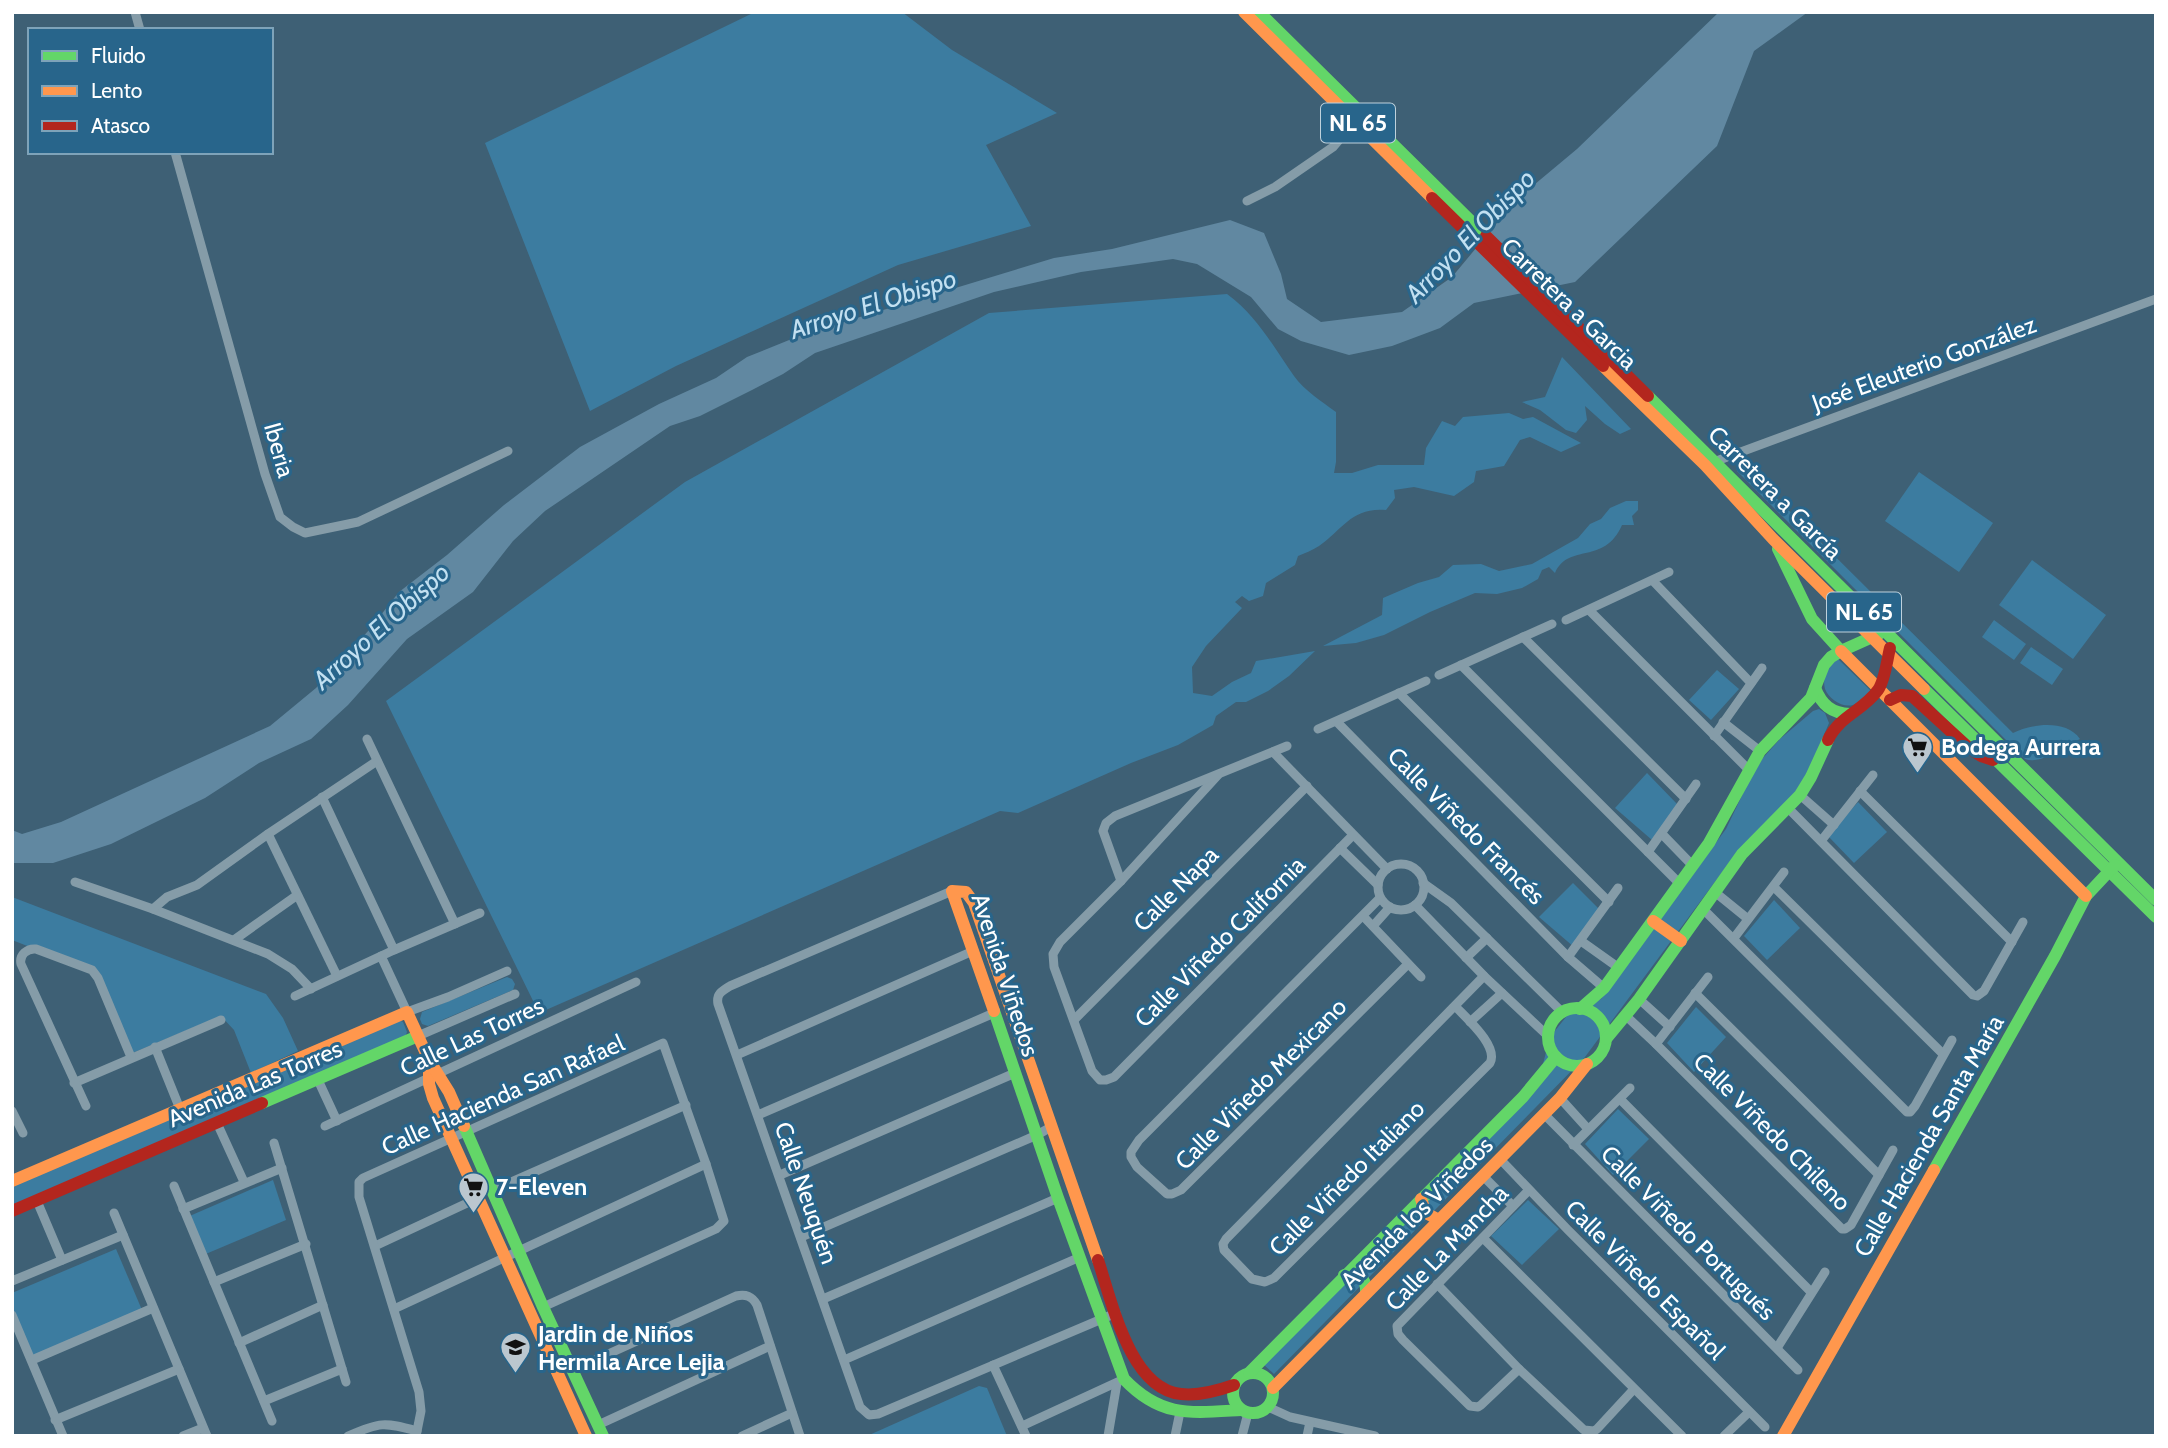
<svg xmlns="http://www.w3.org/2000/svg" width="2168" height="1448" viewBox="0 0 2168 1448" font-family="Cabin,sans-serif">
<rect width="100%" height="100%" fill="#3e6075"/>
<!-- green -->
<g fill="#3c7ca0">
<path d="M755,12H902L952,50L1057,113L986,145L1031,226L898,265L676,366L590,411L485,143Z"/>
<path d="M1227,294C1258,317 1272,345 1294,376C1305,391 1321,401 1336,412V462L1334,473H1352L1378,465H1424L1426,448L1442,421L1455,426L1463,417L1509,413L1523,419L1533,417L1581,443L1561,452L1530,437L1520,440L1504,466L1476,471L1474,482L1454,496L1414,487L1394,490L1395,498L1386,510C1352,507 1343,529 1319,546C1313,550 1305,553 1298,556L1295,565L1266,583L1263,596L1249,601L1242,596L1235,602L1242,608L1206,646L1192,667L1193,693L1212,696L1232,682L1251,673L1256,661L1315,651L1289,676L1268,691L1246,702H1236L1216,716L1213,725L1178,745L1131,763L1018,813L1000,811L539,1013L386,701L685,482L989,313Z"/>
<path d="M1562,357L1631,429L1620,434L1605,424L1585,406L1587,420L1576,433L1566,430L1540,410L1522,402L1545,397Z"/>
<path d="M1741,463L2013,733C2031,724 2066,719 2080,739C2065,747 2041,765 2025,759L1737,471L1736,466Z"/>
<path d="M1919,472L1993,523L1959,572L1885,521Z"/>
<path d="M1626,501H1638V510L1632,516L1634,525H1622C1604,566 1569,542 1555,573L1549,567L1542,570L1538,579L1522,588L1497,594L1475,593L1430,612L1384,635L1356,643L1323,646L1382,615L1383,598L1418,583L1439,577L1453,565L1481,564L1499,571L1532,564L1578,538L1590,524L1601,519L1610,508Z"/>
<path d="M2032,560L2106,615L2073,659L1999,605Z"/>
<path d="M1994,620L2026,644L2014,660L1982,637Z"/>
<path d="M2031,647L2063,669L2052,685L2020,663Z"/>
<path d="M1838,659L1872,692C1866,696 1859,703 1853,705C1842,708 1829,699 1825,689C1823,681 1825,674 1827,666Z"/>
<path d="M1717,670L1739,689L1711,720L1689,700Z"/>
<path d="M1819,709L1825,713L1829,723L1806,777L1792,799L1737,852L1585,1057L1274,1374L1263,1364L1537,1087L1550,1037L1570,1012L1601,999L1726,829L1749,781L1762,759L1780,739L1813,711Z"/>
<path d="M1647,773L1678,805L1652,840L1615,808Z"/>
<path d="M1858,802L1887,832L1854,863L1828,836Z"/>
<path d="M1573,883L1600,910L1574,947L1539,917Z"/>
<path d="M12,897L266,994L283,1018L298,1051L251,1073L234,1030L221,1016L130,1054L94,972L12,940Z"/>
<path d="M1774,900L1800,928L1767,960L1744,936Z"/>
<path d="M507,977L512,979L515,984L513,990L428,1026L422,1024L420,1019L422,1012Z"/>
<path d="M1696,1007L1726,1037L1694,1072L1667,1043Z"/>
<path d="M396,1018L403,1022L407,1032L404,1040L12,1206V1183Z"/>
<path d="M1618,1109L1649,1139L1613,1175L1585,1144Z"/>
<path d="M273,1180L286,1220L201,1256L185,1218Z"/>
<path d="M1528,1200L1559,1229L1522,1265L1491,1236Z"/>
<path d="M116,1249L142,1310L30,1357L12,1316V1293Z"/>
<path d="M979,1386L987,1388L1007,1436H867Z"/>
</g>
<!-- water -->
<path fill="#6188a1" d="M1719,12H1808L1754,51L1717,146L1575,282L1474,303L1440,328L1392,346L1349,355L1301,341L1278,329L1251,297L1197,264L1173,259L1081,272L994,292L815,353L783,374L752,390L700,416L670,426L545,511L513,541L473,592L407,639L348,705L311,739L259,763L205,798L111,844L53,863H12V830L22,834L61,822L270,726L316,688L369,630L399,592L447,555L504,505L580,447L659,404L716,378L747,357L804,334L1054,258L1112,249L1230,220L1264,233L1281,274L1287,299L1321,322L1402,312L1452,277L1516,200L1577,149Z"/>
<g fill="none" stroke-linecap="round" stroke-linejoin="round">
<!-- street -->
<g stroke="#859ca8" stroke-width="9">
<path d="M135,12L140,30"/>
<path d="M175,152L265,474L280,517L293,527L305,533L358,522L508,451"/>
<path d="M1247,201L1275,187L1333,147L1355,121"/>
<path d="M1711,463L2156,299"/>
<path d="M1653,581L1751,683"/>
<path d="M1589,610L1749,770"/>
<path d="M1566,620L1669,572"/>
<path d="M1523,637L1686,799"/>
<path d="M1461,665L1680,884"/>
<path d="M1439,675L1552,624"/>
<path d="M1399,693L1609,902"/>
<path d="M1337,722L1568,957L1604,988"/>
<path d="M1723,722L1760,751"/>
<path d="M1318,729L1426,681"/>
<path d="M1714,736L1762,668"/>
<path d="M367,739L455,924"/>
<path d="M1273,752L1387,869"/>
<path d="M1218,775L1121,881L1060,942L1053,954L1054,967L1092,1071L1100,1080H1106L1114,1077L1353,835"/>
<path d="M1860,791L2012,942"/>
<path d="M1800,795L1834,825"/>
<path d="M322,797L394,950"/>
<path d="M1788,808L1973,995L1977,996L1984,991L2023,922"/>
<path d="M268,834L337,976"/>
<path d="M1662,834L1693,866"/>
<path d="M1821,841L1873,775"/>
<path d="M1340,848L1378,885"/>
<path d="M1648,852L1696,784"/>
<circle cx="1401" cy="887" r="23"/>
<path d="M1121,881L1103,831L1106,823L1115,816L1287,746"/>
<path d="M75,882L153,909L268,954L292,969L311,989"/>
<path d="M1423,883L1451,903L1563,1013"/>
<path d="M1774,887L1943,1054"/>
<path d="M952,891L730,986C722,991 716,994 718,1004L860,1407L869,1415L878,1414L1116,1313"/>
<path d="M1716,893L1748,919"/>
<path d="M1380,898L1139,1140L1131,1152V1157L1137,1167L1167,1194H1172L1181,1190L1408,964"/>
<path d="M1415,905L1484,976L1548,1036"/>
<path d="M153,909L167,897L197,885L268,834L377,761"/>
<path d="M1704,910L1907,1112H1910L1915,1106L1952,1040"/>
<path d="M1363,916L1421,977"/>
<path d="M1373,926L1390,907"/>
<path d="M1734,938L1784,872"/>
<path d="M234,940L296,896"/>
<path d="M1581,941L1619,968"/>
<path d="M381,956L407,1012L448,997L507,971"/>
<path d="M1568,957L1618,888"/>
<path d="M1466,958L1487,938"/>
<path d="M1695,993L1879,1175"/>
<path d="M295,996L394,950L480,913"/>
<path d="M1639,999L1670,1027"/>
<path d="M1455,1006C1466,1018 1499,1046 1490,1063L1274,1278L1265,1282L1252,1279L1224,1250L1223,1244L1226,1239L1484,976"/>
<path d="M1625,1015L1656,1044L1842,1229H1845L1851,1225L1893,1150"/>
<path d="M1074,1020L1307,786"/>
<path d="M1470,1022L1502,993"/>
<path d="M418,1036L515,994"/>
<path d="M1656,1044L1708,977"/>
<path d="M155,1047L180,1109"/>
<path d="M737,1055L973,951"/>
<path d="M318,1080L337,1121"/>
<path d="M74,1083L221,1020"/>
<path d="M1560,1098L1588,1129"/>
<path d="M1620,1099L1811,1292"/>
<path d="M86,1106L21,964C19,955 27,948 36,949L92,970L98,978L131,1057"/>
<path d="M12,1111L23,1133"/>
<path d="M1544,1114L1798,1370"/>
<path d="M758,1115L994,1013"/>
<path d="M217,1123L244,1182"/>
<path d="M325,1126L636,982"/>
<path d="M274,1143L346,1382"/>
<path d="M1573,1145L1630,1088"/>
<path d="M1500,1159L1568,1230L1765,1427"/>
<path d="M780,1175L1015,1073"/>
<path d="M1483,1176L1513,1206"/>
<path d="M174,1186L272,1421"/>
<path d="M491,1191L686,1105"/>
<path d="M37,1201L62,1260"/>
<path d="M183,1209L282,1168"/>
<path d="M114,1213L207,1436"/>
<path d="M801,1237L1037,1135L1051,1127"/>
<path d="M1483,1238L1682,1436"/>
<path d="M375,1246L478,1198"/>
<path d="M12,1281L123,1235"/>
<path d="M214,1282L306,1244"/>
<path d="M1437,1284L1519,1369L1584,1430L1594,1431L1597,1429L1634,1389"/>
<path d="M823,1299L1058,1198"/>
<path d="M394,1309L706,1164"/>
<path d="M12,1315L63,1436"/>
<path d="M239,1343L323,1305"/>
<path d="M1777,1348L1825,1272"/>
<path d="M32,1360L153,1308"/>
<path d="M844,1360L1080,1257"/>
<path d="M993,1365L1026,1436"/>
<path d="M1519,1369L1481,1405L1478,1407L1470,1406L1403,1340L1398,1334L1397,1326L1529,1190"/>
<path d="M573,1370L736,1296C746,1294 752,1296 757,1305L800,1436"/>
<path d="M264,1401L342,1369"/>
<path d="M1268,1407L1290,1417L1375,1436"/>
<path d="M55,1420L179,1369"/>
<path d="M598,1425L770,1346"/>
<path d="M1022,1426L1124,1379"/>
<path d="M183,1436L203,1428"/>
<path d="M348,1436C380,1422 384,1422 417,1431"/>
<path d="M416,1436L421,1411L419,1392L359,1197V1182L363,1178L663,1043L706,1164L724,1221L716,1229L543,1307"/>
<path d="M742,1436L792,1413"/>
<path d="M1108,1436L1117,1383"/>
<path d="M1175,1436L1180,1412"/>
<path d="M1242,1436L1248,1413"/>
<path d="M1307,1436L1310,1422"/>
<path d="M1724,1436L1749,1412"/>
</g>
<!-- fast -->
<g stroke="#63d668" stroke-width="12">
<path d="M1259,12L1486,236"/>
<path d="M1648,396L2156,900"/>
<path d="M1778,549L1812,619L1841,651"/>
<path d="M1815,688C1822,705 1831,713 1850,714"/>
<path d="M1924,689L2156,917"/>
<circle cx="1577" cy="1037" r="29"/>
<path d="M1580,1009L1604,988L1709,843L1760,751L1811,698L1824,665L1831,657L1841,651L1879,634"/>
<path d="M994,1011L1058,1198L1124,1379C1161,1418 1191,1413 1241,1410"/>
<path d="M1606,1039L1639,999L1742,854L1800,795L1811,777L1828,740"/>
<path d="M262,1103L418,1036"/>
<path d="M464,1126L543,1307L603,1436"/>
<path d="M1934,1170L2055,956L2086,896L2115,865"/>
<path d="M1344,1275C1358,1272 1367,1278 1366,1293"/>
<circle cx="1253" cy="1393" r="20"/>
<path d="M1249,1373L1523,1097L1556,1057"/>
</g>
<!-- slow -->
<g stroke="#ff974d" stroke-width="12">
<path d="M1244,12L1432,198"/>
<path d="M1603,366L1705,465L1773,539L1924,689"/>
<path d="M1841,651L2086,896"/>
<path d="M1653,921L1681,941"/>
<path d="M994,1011L952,891L966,892L974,903L1098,1260"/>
<path d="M429,1060V1084L433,1098L586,1436"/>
<path d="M12,1181L407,1012L429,1060L449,1092L464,1126"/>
<path d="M1421,1199L1426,1213L1439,1220"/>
<path d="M1273,1388L1560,1098L1587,1064"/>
<path d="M1783,1436L1934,1170"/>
</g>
<!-- jam -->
<g stroke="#b3261e" stroke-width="12">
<path d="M1432,198L1603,366"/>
<path d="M1486,236L1648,396"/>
<path d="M1890,700L1901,695L1912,696L1970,749L1981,756L1993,760"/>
<path d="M1828,740C1839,716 1863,711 1878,690C1885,680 1887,660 1890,648"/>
<path d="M12,1211L262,1103"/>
<path d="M1098,1260C1112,1302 1130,1389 1181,1394C1199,1396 1217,1391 1234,1385"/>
</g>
</g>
<!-- icons -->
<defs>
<symbol id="supermarket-pin" viewBox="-11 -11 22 30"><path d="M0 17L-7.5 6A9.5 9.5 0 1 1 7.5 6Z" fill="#bbc7cf" stroke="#28658b"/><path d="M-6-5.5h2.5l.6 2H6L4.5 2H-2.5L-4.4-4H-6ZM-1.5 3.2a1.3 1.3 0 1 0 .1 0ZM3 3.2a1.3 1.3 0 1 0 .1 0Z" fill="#111"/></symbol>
<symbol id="school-pin" viewBox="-11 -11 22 30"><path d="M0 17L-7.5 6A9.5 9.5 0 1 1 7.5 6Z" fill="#bbc7cf" stroke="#28658b"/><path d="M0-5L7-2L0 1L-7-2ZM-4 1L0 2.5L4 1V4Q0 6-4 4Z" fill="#111"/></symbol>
</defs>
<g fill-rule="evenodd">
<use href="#supermarket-pin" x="1900" y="730" width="35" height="47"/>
<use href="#supermarket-pin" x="456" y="1170" width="35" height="47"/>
<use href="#school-pin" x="498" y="1330" width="35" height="47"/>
</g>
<g text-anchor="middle" stroke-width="6" stroke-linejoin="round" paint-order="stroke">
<!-- shield labels -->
<g fill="#28658b" stroke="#bed1dc" stroke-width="2">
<rect x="1321" y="103.5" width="74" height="39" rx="5"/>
<rect x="1827" y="592.5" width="74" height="39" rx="5"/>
</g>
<g font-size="23" font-weight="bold" fill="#fff">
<text x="1358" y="131">NL 65</text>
<text x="1864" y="620">NL 65</text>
</g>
<!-- street labels -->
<g font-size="24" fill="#fff" stroke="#28658b">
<text transform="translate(1569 304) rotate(44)" y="8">Carretera a Garcia</text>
<text transform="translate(1924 364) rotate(-20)" y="8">José Eleuterio González</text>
<text transform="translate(279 450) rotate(74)" y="8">Iberia</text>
<text transform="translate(1775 493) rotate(45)" y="8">Carretera a García</text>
<text transform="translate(1466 826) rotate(45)" y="8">Calle Viñedo Francés</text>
<text transform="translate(1176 889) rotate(-45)" y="8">Calle Napa</text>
<text transform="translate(1220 942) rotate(-45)" y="8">Calle Viñedo California</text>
<text transform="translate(1005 975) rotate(72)" y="8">Avenida Viñedos</text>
<text transform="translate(472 1037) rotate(-25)" y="8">Calle Las Torres</text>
<text transform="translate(255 1084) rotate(-23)" y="8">Avenida Las Torres</text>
<text transform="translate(1261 1084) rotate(-45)" y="8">Calle Viñedo Mexicano</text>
<text transform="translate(503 1095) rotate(-24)" y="8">Calle Hacienda San Rafael</text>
<text transform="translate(1772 1132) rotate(45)" y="8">Calle Viñedo Chileno</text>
<text transform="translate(1929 1136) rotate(-60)" y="8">Calle Hacienda Santa María</text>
<text transform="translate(1347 1178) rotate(-45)" y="8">Calle Viñedo Italiano</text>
<text transform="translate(806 1193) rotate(71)" y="8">Calle Neuquén</text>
<text transform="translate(1417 1213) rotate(-45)" y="8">Avenida los Viñedos</text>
<text transform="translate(1688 1233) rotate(45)" y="8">Calle Viñedo Portugués</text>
<text transform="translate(1447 1248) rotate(-46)" y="8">Calle La Mancha</text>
<text transform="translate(1645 1280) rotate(45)" y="8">Calle Viñedo Español</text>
</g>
<!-- poi labels -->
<g font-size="24" font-weight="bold" fill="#fff" stroke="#28658b" text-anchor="start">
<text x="1941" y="755">Bodega Aurrera</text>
<text x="496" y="1195">7-Eleven</text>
<text x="538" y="1342">Jardin de Niños<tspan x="538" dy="28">Hermila Arce Lejia</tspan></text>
</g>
<!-- water labels -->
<g font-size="26" font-style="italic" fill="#c2e0f1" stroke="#28658b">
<text transform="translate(1470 236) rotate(-46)" y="9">Arroyo El Obispo</text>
<text transform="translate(873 304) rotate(-18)" y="9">Arroyo El Obispo</text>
<text transform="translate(381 626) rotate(-42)" y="9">Arroyo El Obispo</text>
</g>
</g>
<!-- border -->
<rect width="2168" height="1448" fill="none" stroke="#ffffff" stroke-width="28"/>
<!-- legend -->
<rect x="28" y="28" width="245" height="126" fill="#28658b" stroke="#7ea3b9" stroke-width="2"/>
<rect x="42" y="51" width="35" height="10" fill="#63d668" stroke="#7ea3b9" stroke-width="2"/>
<text x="91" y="63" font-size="21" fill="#ffffff">Fluido</text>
<rect x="42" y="86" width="35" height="10" fill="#ff974d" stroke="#7ea3b9" stroke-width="2"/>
<text x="91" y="98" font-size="21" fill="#ffffff">Lento</text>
<rect x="42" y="121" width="35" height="10" fill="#b3261e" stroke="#7ea3b9" stroke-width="2"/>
<text x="91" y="133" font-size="21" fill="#ffffff">Atasco</text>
</svg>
